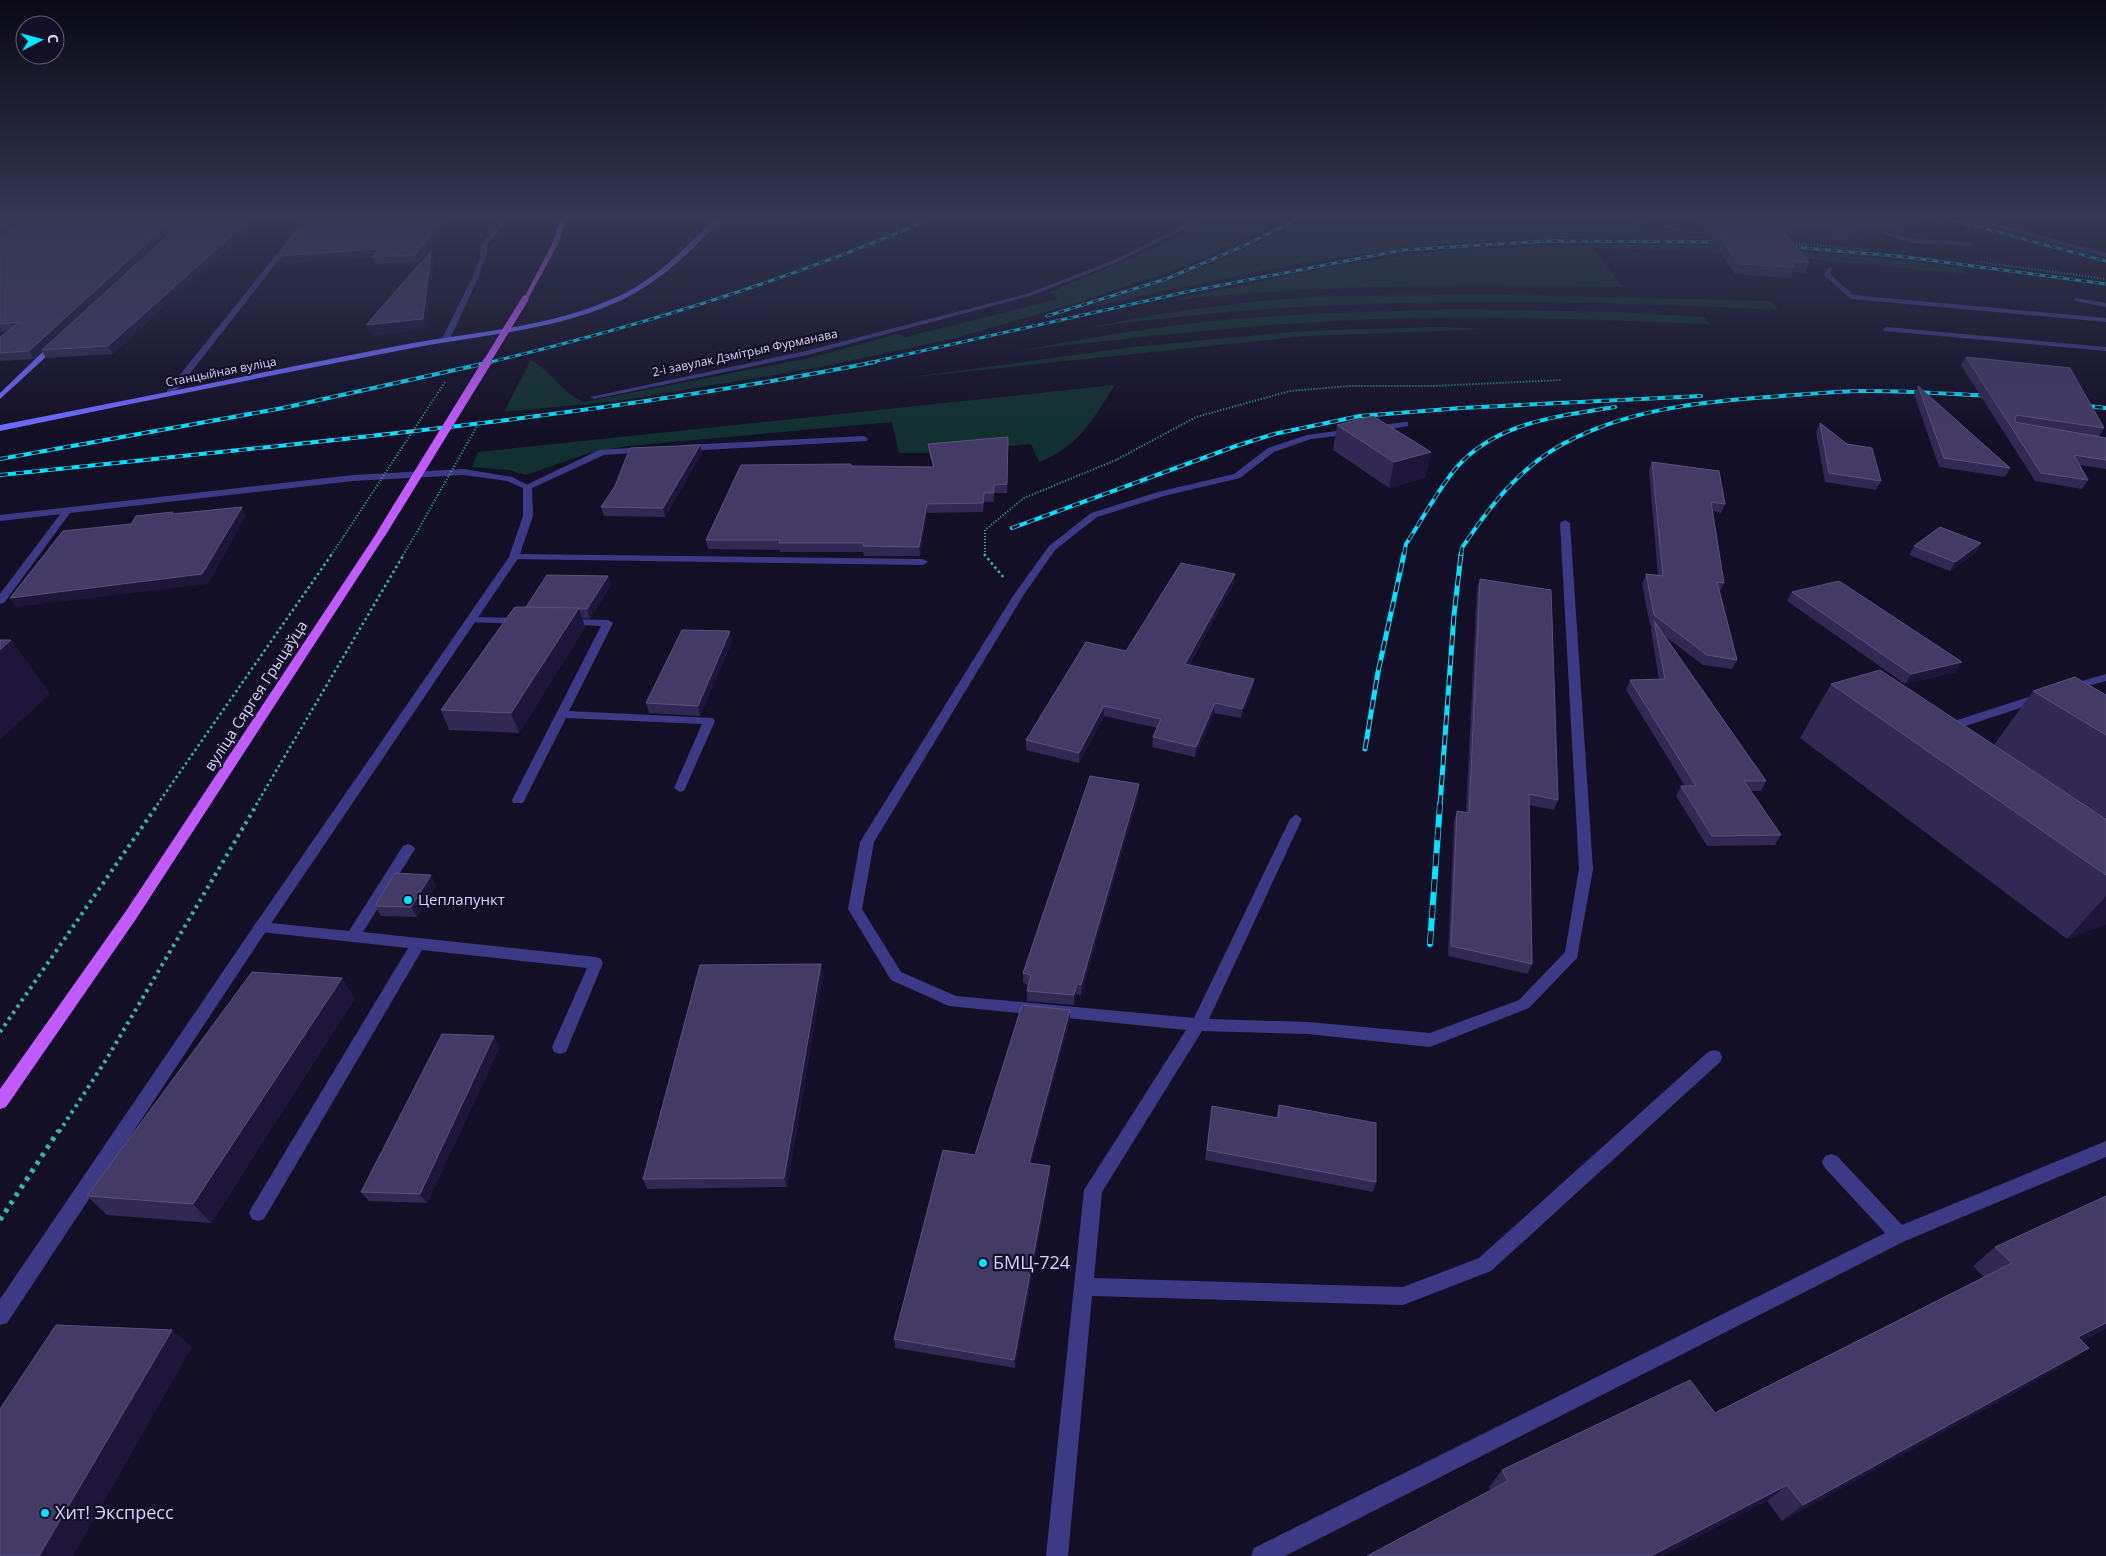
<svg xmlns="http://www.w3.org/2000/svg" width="2106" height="1556" viewBox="0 0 2106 1556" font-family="'Open Sans',sans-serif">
<rect width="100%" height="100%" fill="#130f26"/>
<!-- green -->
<g fill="#12302f">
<path d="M1219,215H1298L1187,265L1074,304L952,339L815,368L618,401L504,412L531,360C551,371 563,394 584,402L814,357L897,334L905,337L1058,299L1050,292L1151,250Z"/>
<path d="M1316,215H1484L1525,225L1635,226L1724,239L1558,238L1434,244L1306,262L1089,307L1220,261Z"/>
<path d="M1632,244C1743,246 1853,255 1963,268L1965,274L1782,256L1591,247L1623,287C1468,284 1314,284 1160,302L1351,263L1446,250Z"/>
<path d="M1481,294L1771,301L1778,310C1547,298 1316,295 1086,328C1169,311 1252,299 1336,296C1385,295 1433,295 1481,294Z"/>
<path d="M1454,309L1618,312L1704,317L1710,324C1610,320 1511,316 1411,318C1279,321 1148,336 1017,351C1079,340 1141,329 1204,322C1287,313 1370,312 1454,309Z"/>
<path d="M1438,327L1489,329L1305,336L905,378L1133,347L1302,331Z"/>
<path d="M1115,385C1092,420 1080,446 1039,462L1031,444L929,453H899L892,422L628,446L589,453L526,475L509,470L472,467L478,452Z"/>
</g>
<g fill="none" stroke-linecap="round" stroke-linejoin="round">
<!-- path-far3 -->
<g stroke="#2fb8b0" stroke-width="2" stroke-dasharray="1 2" stroke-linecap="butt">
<path d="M1661,226L1709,235"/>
<path d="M1790,243L1863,249"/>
<path d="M1981,262L2106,279"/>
<path d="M331,555L344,536"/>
<path d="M403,555L417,532"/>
<path d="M985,555V530L1024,498L1116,460L1196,417L1290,391L1349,386H1433L1562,380"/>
</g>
<!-- path-far2 -->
<g stroke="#2fb8b0" stroke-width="2.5" stroke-dasharray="2.5 3" stroke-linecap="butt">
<path d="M984,554L1004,578"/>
<path d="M157,805L332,554"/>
<path d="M256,805L404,554"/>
</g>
<!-- path-far1 -->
<g stroke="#2fb8b0" stroke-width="4" stroke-dasharray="3 4.5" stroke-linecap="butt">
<path d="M0,1032L158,804"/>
<path d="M59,1132L106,1060L257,804"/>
</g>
<!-- path -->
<path stroke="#2fb8b0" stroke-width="5" stroke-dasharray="4 5.5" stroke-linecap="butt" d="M0,1220L59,1130"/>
<!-- lane -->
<g fill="#3d3a85" fill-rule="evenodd">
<path d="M505,215H511L487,245L486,257L479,276L450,339L443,341L442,339L473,276L480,257L481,245Z"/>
<path d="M1616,215H1624L1646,223L1641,224Z"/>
<path d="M1954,215H1963L2106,253V257Z"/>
<path d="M1864,226L1912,239L1970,242L1973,244L1970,246L1911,243L1864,228Z"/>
<path d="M1828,268H1832L1830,274L1853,295L2106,318V322L1851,299L1824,275Z"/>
<path d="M2076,298L2106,303V307L2074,301V299Z"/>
<path d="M1887,327L2106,347V351L1884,331L1883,329Z"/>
<path d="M1405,422H1408V426L1374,432L1370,429L1374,426Z"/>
<path d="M1351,429L1355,432L1354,434L1311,439L1274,452L1240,478L1164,496L1097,517L1055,550L1023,596L874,842L862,909L901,972L956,996L1194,1018L1290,819L1296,814L1302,819L1209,1019L1308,1022L1430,1033L1519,1000L1565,952L1579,869L1560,523L1565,520L1570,523L1593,869L1577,958L1529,1008L1430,1047L1308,1034L1202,1031L1102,1192L1094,1278L1403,1287L1479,1258L1708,1052L1714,1050L1720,1052L1722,1057L1720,1062L1491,1271L1403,1305L1092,1296L1068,1556H1046L1084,1190L1186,1030L949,1006L891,980L848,909L860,842L1013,596L1049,546L1091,513L1158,492L1234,474L1268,448L1307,435Z"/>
<path d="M864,436L868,439L867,441L684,451L680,448L684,445Z"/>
<path d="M644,447L647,448V452L604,455L530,489L522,487L599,450Z"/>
<path d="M67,508L70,509V513L4,603L0,604V594L64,509Z"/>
<path d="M514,554L923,559L928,562L923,565L511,559L509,557Z"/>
<path d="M471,617L521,618L526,621L521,624L467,622V618Z"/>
<path d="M566,619L608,620L613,623L569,711L713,718L715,721L684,791L680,792L674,788L702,724L566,718L523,803H513L512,800L601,626L562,624L561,622Z"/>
<path d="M2106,674V681L2069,691L2063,688L2065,686Z"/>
<path d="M2038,694L2044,698L2042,701L1950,731L1946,732L1940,728L1942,725Z"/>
<path d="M408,844L413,846L415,849L363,932L596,957L601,959L603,963L568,1047L566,1052L560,1054L554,1052L552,1047L587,968L422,950L264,1219L258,1221L252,1219L249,1213L252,1207L408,948L261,932L256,931L254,927L256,923L261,922L349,931L403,846Z"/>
<path d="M2106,1141V1157L1905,1241L1285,1556H1251L1254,1548L1885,1233L1825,1168L1822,1162L1825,1156L1831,1154L1837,1156L1902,1225Z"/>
</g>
<!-- street -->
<g fill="#3d3a85" fill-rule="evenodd">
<path d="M308,215H314L173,395H167V391Z"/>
<path d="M848,215H862L837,220L712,226L709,224L712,222Z"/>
<path d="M1205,215H1212L1118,262L1030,296L807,355L594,399L590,397L806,351L1026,294L1114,260Z"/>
<path d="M464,469L512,477L532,487L533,516L519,557L266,931L7,1323L0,1325V1299L256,923L509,557L523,516V488L507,481L464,475L353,481L0,521V515L353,475Z"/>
</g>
<!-- secondary -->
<g fill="#6f6bff" fill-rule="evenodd">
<path d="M718,215H724C694,250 656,286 613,304C547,332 472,336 402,350C268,376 134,403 0,431V425C134,399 268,371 402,345C475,331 553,328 621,295C659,277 689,244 718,215Z"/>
<path d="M53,342L60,344L0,399V393Z"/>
</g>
<!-- primary -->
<g fill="#c25bff" fill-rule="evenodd">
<path d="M562,215H568L558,244L528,299L523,300L552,244Z"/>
<path d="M381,531L386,534L136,919L6,1107L0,1109V1089L126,911L376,534Z"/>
</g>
<defs>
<g id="rail-far3">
<path d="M1934,215L2106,261"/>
<path d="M1783,246L1906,257L2106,284"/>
<path d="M1047,316L1166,279L1241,247L1307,215"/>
<path d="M486,363C642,326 793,279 940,215"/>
<path d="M868,363L1186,292L1402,250L1547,241L1725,242"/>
</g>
<g id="rail-far2">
<path d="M2079,405L2106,408"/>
<path d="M0,459L283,408L491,362"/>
<path d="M0,475C292,444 586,419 875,362"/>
<path d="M1012,528L1236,446L1274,434L1360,416L1461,408L1701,396"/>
<path d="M1404,555L1406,544C1422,520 1438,489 1457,467C1497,422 1559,416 1615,407"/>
<path d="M1461,555L1462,548C1489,507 1519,468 1563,444C1626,410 1698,402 1768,397C1798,395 1828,392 1858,391C1903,390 1949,394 1994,396"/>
</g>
<g id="rail-far1">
<path d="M1365,749L1378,672L1404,554"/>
<path d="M1440,805L1454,615L1461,554"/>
</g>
<path id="rail" d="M1430,944L1440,804"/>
</defs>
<!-- rail-far3 casing -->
<use href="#rail-far3" stroke="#00e5ff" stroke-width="3"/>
<!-- rail-far2 casing -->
<use href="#rail-far2" stroke="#00e5ff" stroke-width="4"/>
<!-- rail-far1 casing -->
<use href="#rail-far1" stroke="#00e5ff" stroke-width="5"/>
<!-- rail casing -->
<use href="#rail" stroke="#00e5ff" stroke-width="6"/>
<!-- rail-far3 -->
<use href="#rail-far3" stroke="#130f26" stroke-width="2" stroke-dasharray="6" stroke-linecap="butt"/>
<!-- rail-far2 -->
<use href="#rail-far2" stroke="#130f26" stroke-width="2.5" stroke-dasharray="8" stroke-linecap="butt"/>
<!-- rail-far1 -->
<use href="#rail-far1" stroke="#130f26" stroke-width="3" stroke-dasharray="10" stroke-linecap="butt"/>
<!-- rail -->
<use href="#rail" stroke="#130f26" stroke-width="4.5" stroke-dasharray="13" stroke-linecap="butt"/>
<!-- path-bridge -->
<g stroke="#2fb8b0" stroke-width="2" stroke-dasharray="1 2" stroke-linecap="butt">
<path d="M417,532L477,426"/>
<path d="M344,536L445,382"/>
</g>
<!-- primary-bridge-far1 -->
<path stroke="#c25bff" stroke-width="7" d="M486,363L525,299"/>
<!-- primary-bridge -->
<path stroke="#c25bff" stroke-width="9" d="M381,534L487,362"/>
</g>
<!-- wall -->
<g fill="#312854">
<path d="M0,215L119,280L113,354L46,358L42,351L34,359L0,361V337L8,331L0,332Z"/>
<path d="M455,215L418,262L375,264L372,257L282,263L279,256Z"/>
<path d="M1654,215H1961L1960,218L1901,234L1884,229L1881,235L1867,239L1852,238L1850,241L1786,235L1809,262L1805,273L1793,272L1791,278L1735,274L1696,218L1676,222Z"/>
<path d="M1966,357L2104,428L2099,437L2106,438V469L2079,465L2088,480L2082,489L2035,481L1961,365Z"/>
<path d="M1918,386L2010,468L2005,477L1939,467L1914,394Z"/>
<path d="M1820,423L1881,481L1876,490L1825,482L1816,432Z"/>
<path d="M1337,425L1431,452L1425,478L1389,488L1333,450Z"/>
<path d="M1008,437L1007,493H994V502H984L983,512L927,513L920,556H864L863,552H780V550L708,549L706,540L852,466L933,467L929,453L928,444Z"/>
<path d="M700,445L702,453L665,517L604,516L601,507Z"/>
<path d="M1652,462L1725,504L1721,513L1713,511L1724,583L1720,592L1737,660L1732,669L1703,665L1666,637L1766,781L1761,791H1751L1781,835L1775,845L1707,846L1676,796L1681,786H1685L1626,690L1630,680H1659L1651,630L1652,627L1650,625L1642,584L1646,574L1658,576L1649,470Z"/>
<path d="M1981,543L1976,552L1950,571L1909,555L1914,546Z"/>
<path d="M1235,574L1234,583L1189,665L1254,679L1253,689L1241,718L1214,713L1195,757L1152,747L1153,737L1157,728L1104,716L1079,763L1026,750V740L1126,651Z"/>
<path d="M608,576L611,585L590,619L582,618L585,627L519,733L449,730L441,710L526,607Z"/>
<path d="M1480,579L1558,800L1554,810L1529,805L1532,964L1528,974L1448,956L1454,821L1457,811L1466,812L1477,588Z"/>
<path d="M1792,592L1956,672L1905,684L1787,601Z"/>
<path d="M732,641L700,716L649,713L646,703Z"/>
<path d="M1831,684L2106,819V924L2067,939L1800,738Z"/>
<path d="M2033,691L2106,695V818L1994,745Z"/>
<path d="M1139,794L1081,995L1076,994L1074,1005L1027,1001V991L1028,985L1023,983V973Z"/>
<path d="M436,885L417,917L381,916L375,906Z"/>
<path d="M823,974L787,1187L647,1189L643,1179Z"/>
<path d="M355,998L211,1223L107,1215L87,1196Z"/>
<path d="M1070,1020L1031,1163L1050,1166V1176L1015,1368L895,1348L894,1339L975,1155Z"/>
<path d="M500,1046L427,1203L369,1201L361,1192Z"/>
<path d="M1279,1105L1376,1182L1373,1192L1205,1160L1212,1106L1276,1118Z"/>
<path d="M2106,1196L2082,1341L2063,1366L1782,1521L1767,1501L1491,1490L1489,1487L1502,1470L1715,1413L1984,1277L1973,1266L1995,1247Z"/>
</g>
<!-- shaded-wall -->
<g fill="#1d163a">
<path d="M22,215H36L0,239V229Z"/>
<path d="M178,215H189L43,350H42V351L34,359L29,351Z"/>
<path d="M255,215H265L113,354L108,346Z"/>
<path d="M448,215H455L418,262L415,255Z"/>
<path d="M1679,215H1697L1696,218L1676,222Z"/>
<path d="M1941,215H1961L1960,218L1901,234L1906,224Z"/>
<path d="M1885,225L1881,235L1867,239L1871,229Z"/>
<path d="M379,249L382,256L282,263L279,256Z"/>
<path d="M431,251L434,261L427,329L371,336L366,325Z"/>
<path d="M700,445L702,453L665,517L663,508Z"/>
<path d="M1431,452L1425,478L1389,488L1394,462Z"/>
<path d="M927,504V513L920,556L919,547Z"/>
<path d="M242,507L246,516L208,584L16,607L10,598Z"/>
<path d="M1981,543L1976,552L1950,571L1955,562Z"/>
<path d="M1235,574L1234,583L1184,673L1185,664Z"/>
<path d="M608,576L611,585L590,619L587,609Z"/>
<path d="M579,608L585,627L519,733L511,713Z"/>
<path d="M730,631L732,641L700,716L698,706Z"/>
<path d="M11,640L50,694L0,740V650Z"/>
<path d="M1962,662L1956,672L1905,684L1911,674Z"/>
<path d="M1254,679L1253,689L1241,718L1242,709Z"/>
<path d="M1215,703L1214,713L1195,757L1196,747Z"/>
<path d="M1104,706V716L1079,763V753Z"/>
<path d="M1139,784V794L1081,995V985Z"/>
<path d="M431,875L436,885L417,917L411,907Z"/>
<path d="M2106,896V924L2067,939Z"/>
<path d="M821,964L823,974L787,1187L784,1178Z"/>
<path d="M342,978L355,998L211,1223L193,1204Z"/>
<path d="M1077,984L1076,994L1074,1005V995Z"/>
<path d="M1070,1010V1020L1029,1172V1163Z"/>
<path d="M494,1036L500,1046L427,1203L420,1194Z"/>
<path d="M1050,1166V1176L1015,1368L1014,1360Z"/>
<path d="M2106,1323V1329L2052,1356L2078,1337Z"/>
<path d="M172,1330L192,1347L73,1556H39Z"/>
<path d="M2089,1348L2063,1366L1782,1521L1803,1505Z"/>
<path d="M1787,1485L1767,1501L1662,1556H1651Z"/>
</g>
<!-- building -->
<g fill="#433a66" stroke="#5a527e">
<path d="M0,215H22L0,229Z"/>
<path d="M35,215H178L29,351L0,353V337L20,322L0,324V237Z"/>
<path d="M190,215H255L108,346L42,350Z"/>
<path d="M309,215H448L415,255L372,257L379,249L279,256Z"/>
<path d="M1704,215H1852L1885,225L1871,229L1856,228L1854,231L1776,223L1809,262L1790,261L1795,267L1739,264Z"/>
<path d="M1875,215H1941L1906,224Z"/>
<path d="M431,251L423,319L366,325Z"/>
<path d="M1966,357L2070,368L2104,428L2016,415L2015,422L2106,438V460L2074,455L2088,480L2041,473Z"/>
<path d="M1918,386L2010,468L1944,458Z"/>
<path d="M1373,416L1431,452L1394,462L1337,425Z"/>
<path d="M1820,423L1847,444L1872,448L1881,481L1829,473Z"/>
<path d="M1008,437L1007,484L994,485V493H984L983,503L927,504L919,547L863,546L864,543H779L780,540H706L741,465L851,464V466L934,467L928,444Z"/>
<path d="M700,445L663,508L601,507L615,486L630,448Z"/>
<path d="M1652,462L1719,471L1725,504L1711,502L1724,583L1717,582L1737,660L1707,655L1654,615L1646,574L1663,576Z"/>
<path d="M242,507L202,574L10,598L63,531L131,524L136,516L173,512L172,514Z"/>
<path d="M1940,527L1981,543L1955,562L1914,546Z"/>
<path d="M1181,563L1235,574L1185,664L1254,679L1242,709L1215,703L1196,747L1153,737L1161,719L1104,706L1079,753L1026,740L1086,642L1126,651Z"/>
<path d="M547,575L608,576L587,609L526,607Z"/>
<path d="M1480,579L1551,590L1558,800L1529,794L1532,964L1451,946L1457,811L1469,813Z"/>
<path d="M1839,581L1962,662L1911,674L1792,592Z"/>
<path d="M517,607L579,608L511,713L441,710L514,608Z"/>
<path d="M1654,621L1766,781H1744L1781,835L1712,836L1681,786H1696L1630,680L1665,679Z"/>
<path d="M682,630L730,631L698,706L646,703Z"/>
<path d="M0,640H11L0,650Z"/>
<path d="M1880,670L2106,819V875L1831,684Z"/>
<path d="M2075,677L2106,695V735L2033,691Z"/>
<path d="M1090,776L1139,784L1081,985L1077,984L1074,995L1027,991L1031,975L1023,973Z"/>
<path d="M395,873L431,875L411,907L375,906Z"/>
<path d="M821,964L784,1178L643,1179L700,965Z"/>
<path d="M252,972L342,978L193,1204L87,1196Z"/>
<path d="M1022,1005L1070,1010L1029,1163L1050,1166L1014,1360L894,1339L943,1150L975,1155Z"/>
<path d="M442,1034L494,1036L420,1194L361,1192Z"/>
<path d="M1279,1105L1376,1123V1182L1207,1150L1212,1106L1278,1118Z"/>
<path d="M2106,1196V1323L2078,1337L2089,1348L1803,1505L1787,1485L1651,1556H1367L1508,1481L1502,1470L1690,1380L1715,1413L2012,1263L1995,1247Z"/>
<path d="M56,1325L172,1330L39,1556H0V1409Z"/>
</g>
<!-- sky -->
<linearGradient id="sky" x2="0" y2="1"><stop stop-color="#0a0815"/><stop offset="0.5" stop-color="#333752"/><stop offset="1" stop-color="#333752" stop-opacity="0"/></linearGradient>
<rect width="2106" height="433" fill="url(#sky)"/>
<!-- markers -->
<g fill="#00e5ff" stroke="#130f26" stroke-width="2">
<circle cx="408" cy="900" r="5"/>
<circle cx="983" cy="1263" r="5"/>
<circle cx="45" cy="1513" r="5"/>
</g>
<g text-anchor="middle" stroke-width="4.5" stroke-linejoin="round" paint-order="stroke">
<!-- far-street labels -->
<g font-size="12" fill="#d9d4ff" stroke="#130f26">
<text transform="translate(745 353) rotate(-12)" y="4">2-і завулак Дзмітрыя Фурманава</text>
<text transform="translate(221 372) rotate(-11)" y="4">Станцыйная вуліца</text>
</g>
<!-- street labels -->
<g font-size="15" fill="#d9d4ff" stroke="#130f26">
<text transform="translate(256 696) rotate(-57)" y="5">вуліца Сяргея Грыцаўца</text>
</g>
<!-- poi labels -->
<g font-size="15" fill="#d9d4ff" stroke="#130f26" text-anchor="start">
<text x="418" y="905">Цеплапункт</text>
</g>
<!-- near-poi labels -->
<g font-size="18" fill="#d9d4ff" stroke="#130f26" text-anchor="start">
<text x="993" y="1269">БМЦ-724</text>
<text x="55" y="1519">Хит! Экспресс</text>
</g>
</g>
<!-- north arrow -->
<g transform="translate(40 40) rotate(84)"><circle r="24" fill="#130f26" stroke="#625e7d"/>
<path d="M0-4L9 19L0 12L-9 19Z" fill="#00e5ff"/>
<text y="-8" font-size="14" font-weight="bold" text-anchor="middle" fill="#d9d4ff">С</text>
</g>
</svg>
